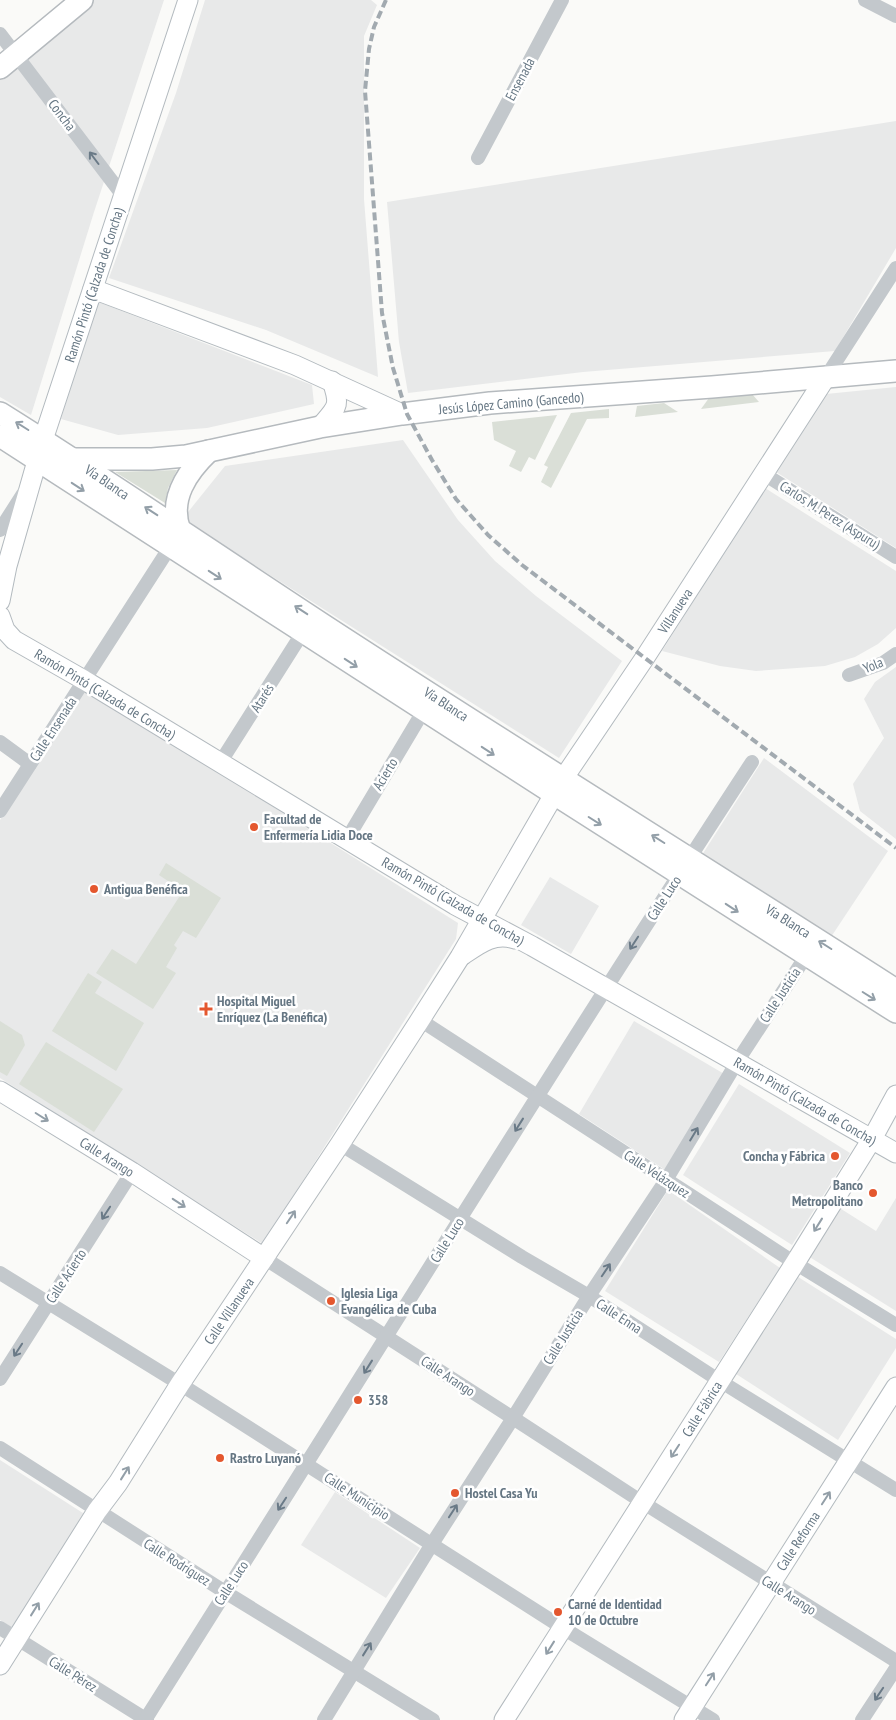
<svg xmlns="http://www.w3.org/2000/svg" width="896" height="1720" viewBox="0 0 896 1720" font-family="'PT Sans Narrow',sans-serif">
<rect width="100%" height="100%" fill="#fafaf8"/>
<!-- built -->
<g fill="#e8e9e9">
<path d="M94,0H164L94,212L31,415L0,397V77Z"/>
<path d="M205,0H371L377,5L364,36V199L378,377L266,330L109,278L176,93Z"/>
<path d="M896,121V248L835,351L583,372L408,393L399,342L387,202Z"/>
<path d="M96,301L312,385L314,404L207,428L118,435L61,419Z"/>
<path d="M896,387V548L773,470L816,395Z"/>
<path d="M403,440L458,520L495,561L536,596L622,661L559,758L205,534L184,517L225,466Z"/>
<path d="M765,488L896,571V628L878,644L855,657L825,666L756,671L720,666L662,651Z"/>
<path d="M896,667V839L860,811L853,784L884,738L864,699L875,682Z"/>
<path d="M84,688L458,923L456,939L263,1244L0,1078V820Z"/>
<path d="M764,758L888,851L831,937L702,855Z"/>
<path d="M550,877L599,906L571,954L521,925Z"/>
<path d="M634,1021L726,1075L667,1171L579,1114Z"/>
<path d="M739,1084L850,1153L792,1245L683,1175Z"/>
<path d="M668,1190L780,1268L719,1362L605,1291Z"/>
<path d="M896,1198V1311L808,1256L838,1207L876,1231Z"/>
<path d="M795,1275L896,1339V1348L838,1440L733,1372Z"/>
<path d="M0,1460L86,1515L13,1628L0,1620Z"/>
<path d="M335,1492L420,1548L386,1598L301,1545Z"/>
</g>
<!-- green -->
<g fill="#dadfd7">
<path d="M752,394L759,402L701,409L709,398Z"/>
<path d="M664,403L678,412L635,417L637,406Z"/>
<path d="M609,409V418L587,419L551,488L541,482L548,467L544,465L571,413Z"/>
<path d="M557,415L535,460L529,457L521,472L509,466L516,451L494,440L492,422Z"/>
<path d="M177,470L168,488L165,503L115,472Z"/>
<path d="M166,863L221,898L196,938L183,931L174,945L177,948L166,967L176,973L153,1009L96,973L112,949L136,964L183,891L159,875Z"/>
<path d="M88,973L102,982L95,993L144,1023L116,1071L52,1031Z"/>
<path d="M0,1021L22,1035L25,1045L7,1076L0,1072Z"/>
<path d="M46,1042L123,1089L94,1132L19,1084Z"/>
</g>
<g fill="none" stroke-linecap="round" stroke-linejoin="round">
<defs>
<g id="secondary">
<path d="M93,289L295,365L402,414"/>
<path d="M320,427C337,407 341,407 332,381"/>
<path d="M0,601L7,566L43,440L188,0"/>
<path d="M0,616L5,630L14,640L84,680L455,905L532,946L896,1153"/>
<path d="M463,955C479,944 494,932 515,939"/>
<path d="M0,1091L132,1172L264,1258"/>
<path d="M0,1665L97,1511L118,1483L180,1384L340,1144L420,1020L460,957L563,779L644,659L826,377"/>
<path d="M504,1720L795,1263L872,1139L896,1095"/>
<path d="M684,1720L896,1387"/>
</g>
<g id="primary">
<path d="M0,68L82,0"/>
<path d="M0,413C109,481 215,554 322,624C512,748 705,867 896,990"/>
<path d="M0,436L554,794L896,1012"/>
<path d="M73,459H152L186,456L320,427L402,414L490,403L712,387L896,371"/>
<path d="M180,531C168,499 187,472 209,451"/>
</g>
</defs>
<!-- secondary casing -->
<use href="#secondary" stroke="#b3babf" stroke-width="21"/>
<!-- primary casing -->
<use href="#primary" stroke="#b5babe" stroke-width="24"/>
<!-- street -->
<g stroke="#c3c8cc" stroke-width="14">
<path d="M865,0L896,16"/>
<path d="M0,34L124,197"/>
<path d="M478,158L562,0"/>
<path d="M826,377L896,268"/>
<path d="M764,474L896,557"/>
<path d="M0,530L23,494"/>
<path d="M849,675L883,663L896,654"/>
<path d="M0,742L30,764"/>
<path d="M220,763L303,632"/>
<path d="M0,811L170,547"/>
<path d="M347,839L424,710"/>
<path d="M420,1020L795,1263L896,1325"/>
<path d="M340,1144L522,1257L589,1296L720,1381L896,1490"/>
<path d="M264,1258L513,1418L642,1502L896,1661"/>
<path d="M0,1273L180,1384L563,1628L713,1720"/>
<path d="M0,1379L132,1172"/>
<path d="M0,1448L225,1592L433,1720"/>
<path d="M0,1628L147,1720"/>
<path d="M145,1720C347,1401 545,1079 752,762"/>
<path d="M324,1720L432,1544L513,1418L589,1296L666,1180L737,1062L806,956"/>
<path d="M862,1720L896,1668"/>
</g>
<!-- secondary -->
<use href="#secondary" stroke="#fff" stroke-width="19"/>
<!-- primary -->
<use href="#primary" stroke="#fff" stroke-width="21"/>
<!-- rail -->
<path stroke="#a2aab0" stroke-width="4" stroke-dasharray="8 4" stroke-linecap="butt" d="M386,0L374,27L369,49L365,91L382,313L393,368L407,414L432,460L456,499L488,535L522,565L896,848"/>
</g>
<!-- one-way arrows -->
<defs><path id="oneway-shaft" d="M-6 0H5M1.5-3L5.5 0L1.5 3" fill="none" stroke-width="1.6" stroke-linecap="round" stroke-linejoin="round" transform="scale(1.25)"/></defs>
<g stroke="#6a7a87">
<use href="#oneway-shaft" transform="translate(94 158) rotate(-127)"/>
<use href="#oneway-shaft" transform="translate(634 943) rotate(123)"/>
<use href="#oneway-shaft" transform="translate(519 1125) rotate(122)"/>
<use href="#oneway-shaft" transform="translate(694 1134) rotate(-59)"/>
<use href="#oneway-shaft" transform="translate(106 1213) rotate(123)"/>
<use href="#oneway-shaft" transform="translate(606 1270) rotate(-56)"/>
<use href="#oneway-shaft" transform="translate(18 1350) rotate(123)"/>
<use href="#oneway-shaft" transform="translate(368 1367) rotate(122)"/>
<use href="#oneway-shaft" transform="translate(282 1504) rotate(123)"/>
<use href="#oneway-shaft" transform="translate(453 1511) rotate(-57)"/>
<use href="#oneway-shaft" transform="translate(367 1649) rotate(-58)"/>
<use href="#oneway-shaft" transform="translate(879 1694) rotate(124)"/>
</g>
<g stroke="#939fa8">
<use href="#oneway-shaft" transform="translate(22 426) rotate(-148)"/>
<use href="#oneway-shaft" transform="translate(78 487) rotate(33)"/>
<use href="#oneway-shaft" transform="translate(151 511) rotate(-147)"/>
<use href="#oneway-shaft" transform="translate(215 575) rotate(33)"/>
<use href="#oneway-shaft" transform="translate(301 610) rotate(-147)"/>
<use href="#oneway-shaft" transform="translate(351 663) rotate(33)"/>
<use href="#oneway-shaft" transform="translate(488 751) rotate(33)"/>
<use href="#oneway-shaft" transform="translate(595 821) rotate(32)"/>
<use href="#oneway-shaft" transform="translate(658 839) rotate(-148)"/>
<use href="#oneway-shaft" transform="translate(732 908) rotate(33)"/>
<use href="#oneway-shaft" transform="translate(825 945) rotate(-148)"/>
<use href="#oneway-shaft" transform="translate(869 996) rotate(32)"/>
<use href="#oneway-shaft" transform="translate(42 1117) rotate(32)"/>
<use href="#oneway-shaft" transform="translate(179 1203) rotate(33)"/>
<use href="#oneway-shaft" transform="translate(291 1217) rotate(-56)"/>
<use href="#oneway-shaft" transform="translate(818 1225) rotate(122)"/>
<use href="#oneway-shaft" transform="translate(675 1451) rotate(123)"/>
<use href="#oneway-shaft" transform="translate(125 1473) rotate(-58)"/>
<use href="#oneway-shaft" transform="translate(826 1498) rotate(-57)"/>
<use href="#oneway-shaft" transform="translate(35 1609) rotate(-58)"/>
<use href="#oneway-shaft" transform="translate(550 1648) rotate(122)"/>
<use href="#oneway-shaft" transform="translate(710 1679) rotate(-57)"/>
</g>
<!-- markers -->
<g fill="#e4572e" stroke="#fff" stroke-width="2">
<circle cx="254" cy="827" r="5"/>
<circle cx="94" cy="889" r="5"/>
<path d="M203.5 1001.5h5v5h5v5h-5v5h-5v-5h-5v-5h5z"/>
<circle cx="835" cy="1156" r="5"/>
<circle cx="873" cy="1193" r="5"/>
<circle cx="331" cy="1301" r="5"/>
<circle cx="358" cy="1400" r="5"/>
<circle cx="220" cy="1458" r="5"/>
<circle cx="455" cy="1493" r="5"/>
<circle cx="558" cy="1612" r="5"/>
</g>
<g text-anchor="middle" stroke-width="5" stroke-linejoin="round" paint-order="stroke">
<!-- street labels -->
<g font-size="14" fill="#657683" stroke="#fff">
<text transform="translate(520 79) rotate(-62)" y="5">Ensenada</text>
<text transform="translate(62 115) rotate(53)" y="5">Concha</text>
<text transform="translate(94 285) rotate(-72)" y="5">Ramón Pintó (Calzada de Concha)</text>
<text transform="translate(511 403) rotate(-5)" y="5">Jesús López Camino (Gancedo)</text>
<text transform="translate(107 482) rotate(34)" y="5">Vía Blanca</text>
<text transform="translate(830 515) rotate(32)" y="5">Carlos M. Perez (Aspuru)</text>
<text transform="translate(675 611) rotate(-57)" y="5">Villanueva</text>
<text transform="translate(873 665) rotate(-22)" y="5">Yola</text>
<text transform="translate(105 694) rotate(31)" y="5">Ramón Pintó (Calzada de Concha)</text>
<text transform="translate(262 698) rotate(-58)" y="5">Atarés</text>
<text transform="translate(446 704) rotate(33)" y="5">Vía Blanca</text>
<text transform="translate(53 729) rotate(-57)" y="5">Calle Ensenada</text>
<text transform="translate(385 774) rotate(-59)" y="5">Acierto</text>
<text transform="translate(664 898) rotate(-57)" y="5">Calle Luco</text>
<text transform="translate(453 901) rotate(30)" y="5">Ramón Pintó (Calzada de Concha)</text>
<text transform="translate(788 921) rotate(32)" y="5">Vía Blanca</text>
<text transform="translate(780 995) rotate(-57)" y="5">Calle Justicia</text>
<text transform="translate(805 1101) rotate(30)" y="5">Ramón Pintó (Calzada de Concha)</text>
<text transform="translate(107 1157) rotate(32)" y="5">Calle Arango</text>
<text transform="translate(657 1174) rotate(33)" y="5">Calle Velázquez</text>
<text transform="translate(447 1240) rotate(-58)" y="5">Calle Luco</text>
<text transform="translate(66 1276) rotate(-57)" y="5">Calle Acierto</text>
<text transform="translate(229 1311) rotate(-56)" y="5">Calle Villanueva</text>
<text transform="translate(619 1316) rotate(33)" y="5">Calle Enna</text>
<text transform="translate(563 1337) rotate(-58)" y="5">Calle Justicia</text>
<text transform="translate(448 1376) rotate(33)" y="5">Calle Arango</text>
<text transform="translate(702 1409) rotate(-58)" y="5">Calle Fábrica</text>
<text transform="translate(357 1496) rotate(33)" y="5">Calle Municipio</text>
<text transform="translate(798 1541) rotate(-57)" y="5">Calle Reforma</text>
<text transform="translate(177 1562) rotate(32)" y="5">Calle Rodríguez</text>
<text transform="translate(231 1583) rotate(-57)" y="5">Calle Luco</text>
<text transform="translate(789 1595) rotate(32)" y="5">Calle Arango</text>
<text transform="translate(73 1674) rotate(32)" y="5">Calle Pérez</text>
</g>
<!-- poi labels -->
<g font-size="14" font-weight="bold" fill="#657683" stroke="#fff" text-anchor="start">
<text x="264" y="824">Facultad de<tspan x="264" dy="16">Enfermería Lidia Doce</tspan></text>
<text x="104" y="894">Antigua Benéfica</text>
<text x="217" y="1006">Hospital Miguel<tspan x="217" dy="16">Enríquez (La Benéfica)</tspan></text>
<text x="825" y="1161" text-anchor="end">Concha y Fábrica</text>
<text x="863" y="1190" text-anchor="end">Banco<tspan x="863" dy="16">Metropolitano</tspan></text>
<text x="341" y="1298">Iglesia Liga<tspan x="341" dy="16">Evangélica de Cuba</tspan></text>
<text x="368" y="1405">358</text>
<text x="230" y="1463">Rastro Luyanó</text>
<text x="465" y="1498">Hostel Casa Yu</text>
<text x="568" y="1609">Carné de Identidad<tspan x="568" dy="16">10 de Octubre</tspan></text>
</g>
</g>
</svg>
